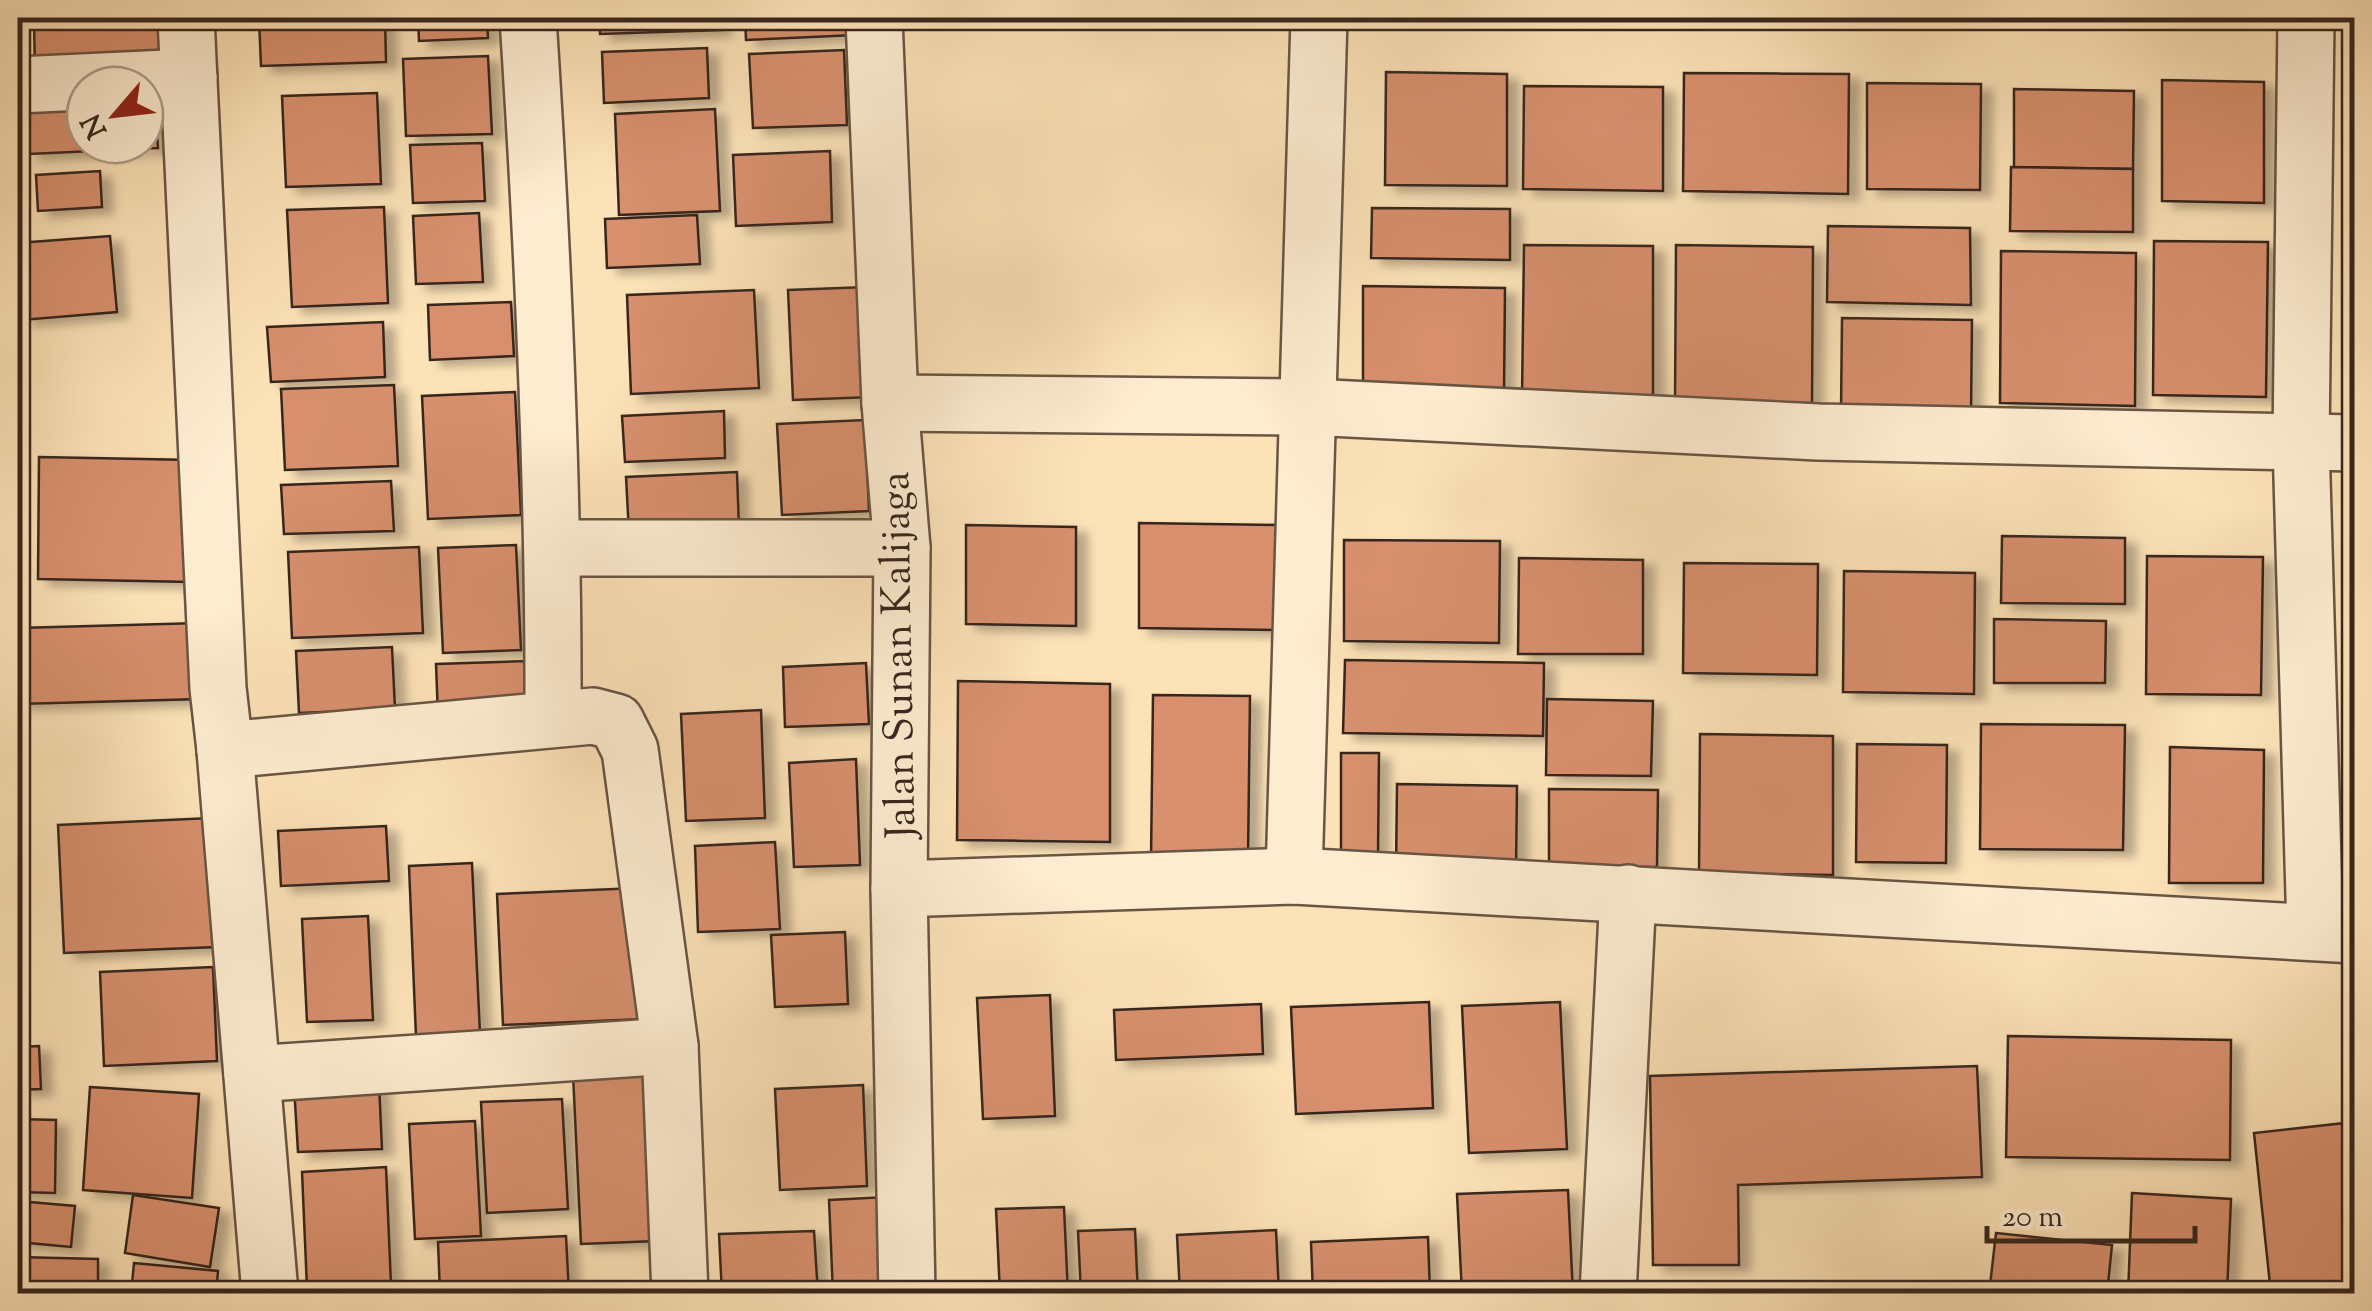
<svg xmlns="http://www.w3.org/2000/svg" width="2372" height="1311" viewBox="0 0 2372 1311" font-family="'Sorts Mill Goudy',serif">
<defs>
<filter id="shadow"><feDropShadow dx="11" dy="6" stdDeviation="5" flood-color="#0004"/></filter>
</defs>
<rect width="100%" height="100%" fill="#fce2b7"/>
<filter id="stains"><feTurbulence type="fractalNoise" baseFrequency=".002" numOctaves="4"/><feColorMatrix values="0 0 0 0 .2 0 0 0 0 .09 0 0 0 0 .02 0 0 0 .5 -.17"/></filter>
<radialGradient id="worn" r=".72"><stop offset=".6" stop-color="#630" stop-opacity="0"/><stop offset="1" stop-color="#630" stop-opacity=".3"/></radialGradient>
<!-- building -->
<g fill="#d78f6d" stroke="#38261e" stroke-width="2.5" filter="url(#shadow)">
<path d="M34,18H177L178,74L35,76Z"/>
<path d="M259,18H385L386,62L261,66Z"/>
<path d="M418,18H487L488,38L419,41Z"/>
<path d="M599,18H720L721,30L600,34Z"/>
<path d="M745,18H854L855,35L746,40Z"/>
<path d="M707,48L709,98L604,103L602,52Z"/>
<path d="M844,50L847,125L753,128L749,54Z"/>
<path d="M488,56L492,134L406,136L403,59Z"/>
<path d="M1386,72L1507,74V186L1385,185Z"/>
<path d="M1684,73L1849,74L1848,194L1683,191Z"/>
<path d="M2162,80L2264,82V203L2162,201Z"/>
<path d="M1867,83L1981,84L1980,190L1867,189Z"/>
<path d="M145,85H154L158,148L29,154L25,90L85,88V145H145Z"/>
<path d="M1524,86L1663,87V191L1523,189Z"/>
<path d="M2014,89L2134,91L2133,169L2014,167Z"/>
<path d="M377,93L381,184L286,187L282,96Z"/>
<path d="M715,109L720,211L619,215L615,114Z"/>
<path d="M482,143L485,201L413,203L410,145Z"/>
<path d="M830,151L832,222L736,226L733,155Z"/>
<path d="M2011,167L2133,169V232L2010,231Z"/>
<path d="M100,171L102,207L38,211L36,175Z"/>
<path d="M384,207L388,303L292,307L287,210Z"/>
<path d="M1372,208L1510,209V260L1371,258Z"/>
<path d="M479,213L483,282L416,284L413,216Z"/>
<path d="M697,215L700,264L607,268L605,219Z"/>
<path d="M1828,226L1970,228L1971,305L1827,302Z"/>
<path d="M110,236L117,312L22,320L18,243Z"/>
<path d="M2154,241L2268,242L2266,397L2153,395Z"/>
<path d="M1524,245L1653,246V399L1522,397Z"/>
<path d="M1676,245L1813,247L1812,403L1675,402Z"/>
<path d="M2001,251L2136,253L2135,406L2000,403Z"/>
<path d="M1363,286L1505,288L1504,395L1363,394Z"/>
<path d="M867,287L872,397L793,400L788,290Z"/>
<path d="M754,290L759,388L631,394L627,295Z"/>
<path d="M511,302L514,356L430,360L428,305Z"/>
<path d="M1842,318L1972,320L1971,414L1841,412Z"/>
<path d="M383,322L385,377L271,382L267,327Z"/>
<path d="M394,385L398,466L285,470L281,389Z"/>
<path d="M515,392L521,515L428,519L422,396Z"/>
<path d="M724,411L725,458L625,462L622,416Z"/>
<path d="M865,420L869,511L782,515L777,424Z"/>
<path d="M39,457L193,460L191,582L38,579Z"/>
<path d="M737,472L739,528L629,533L626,477Z"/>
<path d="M391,481L394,531L284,534L281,485Z"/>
<path d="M1139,523L1284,525V630L1139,628Z"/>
<path d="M966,525L1076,527V626L966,624Z"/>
<path d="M2002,536L2125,538V604L2001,603Z"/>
<path d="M1344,540L1500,541L1499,643L1344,641Z"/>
<path d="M516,545L521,650L443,653L438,548Z"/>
<path d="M419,547L423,633L292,638L288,552Z"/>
<path d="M2147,556L2263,557L2261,695L2146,694Z"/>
<path d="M1519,558L1643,560V654H1518Z"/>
<path d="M1684,563L1818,564L1817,675L1683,673Z"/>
<path d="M1844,571L1975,573L1974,694L1843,692Z"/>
<path d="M1994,619L2106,621L2105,683H1994Z"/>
<path d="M200,623L201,699L18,704V628Z"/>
<path d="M392,647L395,709L299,713L296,651Z"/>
<path d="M1345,660L1544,663L1543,736L1343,733Z"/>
<path d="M527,661L530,713L438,717L436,664Z"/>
<path d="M866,663L869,724L785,727L783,667Z"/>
<path d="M958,681L1110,684V842L957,840Z"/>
<path d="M1153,695L1250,696L1248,859H1151Z"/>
<path d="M1547,699L1653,701L1651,776L1546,775Z"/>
<path d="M761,710L765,818L686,821L681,714Z"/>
<path d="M1981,724L2125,725L2123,850L1980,849Z"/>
<path d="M1700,734L1833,736V875L1699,873Z"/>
<path d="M1857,744L1947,745L1946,863L1856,862Z"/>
<path d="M2170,747L2264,750L2263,883H2169Z"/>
<path d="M1341,753H1379L1378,855H1341Z"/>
<path d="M856,759L860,865L794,867L789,763Z"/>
<path d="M1397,784L1517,786L1516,871L1396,870Z"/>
<path d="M1549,789L1658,790L1657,867L1549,866Z"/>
<path d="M211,818L217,947L64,953L58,825Z"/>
<path d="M386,826L389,881L281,886L278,831Z"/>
<path d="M775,842L780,929L698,932L695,846Z"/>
<path d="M472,863L480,1034L416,1037L409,866Z"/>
<path d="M637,888L643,1019L503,1025L497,894Z"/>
<path d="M368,916L373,1020L307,1022L302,919Z"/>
<path d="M845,932L848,1004L775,1007L771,935Z"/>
<path d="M213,967L217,1061L104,1066L100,972Z"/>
<path d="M1050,995L1055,1116L983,1119L977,998Z"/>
<path d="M1429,1002L1433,1108L1296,1114L1291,1007Z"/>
<path d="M1560,1002L1567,1149L1469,1153L1462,1006Z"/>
<path d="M1261,1004L1263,1054L1116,1060L1114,1010Z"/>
<path d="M2008,1036L2231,1040L2230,1160L2006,1157Z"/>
<path d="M39,1046L41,1089L18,1090V1047Z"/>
<path d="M1977,1066L1982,1177L1738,1185L1739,1265H1653L1650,1076Z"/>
<path d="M651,1072L657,1241L581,1244L573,1074Z"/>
<path d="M379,1083L382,1149L298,1152L294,1086Z"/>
<path d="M863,1085L867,1186L780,1190L775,1089Z"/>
<path d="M90,1087L199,1094L192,1198L83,1190Z"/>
<path d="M562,1099L568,1209L487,1213L481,1102Z"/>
<path d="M18,1119L56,1120L55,1193L18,1192Z"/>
<path d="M475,1121L481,1236L415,1239L409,1124Z"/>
<path d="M2354,1122V1294H2271L2254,1133Z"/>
<path d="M386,1167L391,1285L307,1288L302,1172Z"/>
<path d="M1568,1190L1573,1294H1462L1457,1194Z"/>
<path d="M2132,1193L2231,1199L2227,1294H2128Z"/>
<path d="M133,1195L219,1208L210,1267L125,1253Z"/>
<path d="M887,1197L891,1294H833L829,1200Z"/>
<path d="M18,1201L75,1206L71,1247L18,1242Z"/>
<path d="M1064,1207L1068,1294H1000L996,1209Z"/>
<path d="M1135,1229L1138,1294H1081L1078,1231Z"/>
<path d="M1276,1230L1279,1294H1180L1177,1235Z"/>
<path d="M814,1231L818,1294H722L719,1234Z"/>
<path d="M1996,1233L2112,1245L2107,1294H1989Z"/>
<path d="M566,1236L569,1294H440L438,1242Z"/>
<path d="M1428,1237L1430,1293L1313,1294L1311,1242Z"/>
<path d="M18,1257L98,1259V1294H18Z"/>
<path d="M134,1263L218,1271L216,1294H131Z"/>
</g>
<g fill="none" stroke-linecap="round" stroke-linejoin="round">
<defs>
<g id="minor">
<path d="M186,18L218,688L225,750"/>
<path d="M528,18C543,251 554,484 553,718"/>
<path d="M874,18L890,403L902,548L899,889L907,1294"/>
<path d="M2306,18L2301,443L2315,931"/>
<path d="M18,85L189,77"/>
<path d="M890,403L1309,407L1818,432L2354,443"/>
<path d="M554,548H902"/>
<path d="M1294,876L1319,18"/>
<path d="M899,889L1294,876L2354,935"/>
<path d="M252,1074L670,1046"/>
<path d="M270,1294L225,750L593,716L616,722L630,750L670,1046L680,1294"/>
<path d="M1608,1294L1628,893"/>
</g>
</defs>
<!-- minor casing -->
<use href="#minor" stroke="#695544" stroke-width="60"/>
<!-- minor -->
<use href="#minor" stroke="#fdecd0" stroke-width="55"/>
</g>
<g text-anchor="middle" stroke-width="8" stroke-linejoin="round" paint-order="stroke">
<!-- street labels -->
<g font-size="42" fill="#38261e" stroke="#fdecd0">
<text transform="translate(896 655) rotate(-91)" y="15">Jalan Sunan Kalijaga</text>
</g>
</g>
<!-- margin -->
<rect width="2372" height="1311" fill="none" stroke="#fce2b7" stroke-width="60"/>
<rect x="20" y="20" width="2332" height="1271" fill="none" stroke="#38261e" stroke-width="5"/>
<rect x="30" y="30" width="2312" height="1251" fill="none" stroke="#38261e" stroke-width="2.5"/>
<!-- north arrow -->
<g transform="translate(115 115) rotate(242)"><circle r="48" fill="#fdecd0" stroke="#ae9d89" stroke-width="2.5"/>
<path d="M0-8L18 38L0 25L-18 38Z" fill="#8f2418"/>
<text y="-15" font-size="28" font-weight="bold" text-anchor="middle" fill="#38261e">N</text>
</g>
<!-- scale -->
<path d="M1987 1226v15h208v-15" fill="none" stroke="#38261e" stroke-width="5"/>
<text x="2002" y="1226" font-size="30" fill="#38261e" stroke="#fdecd0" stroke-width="8" paint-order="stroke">20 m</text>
<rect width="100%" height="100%" filter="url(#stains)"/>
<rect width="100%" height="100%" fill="url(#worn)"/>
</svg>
